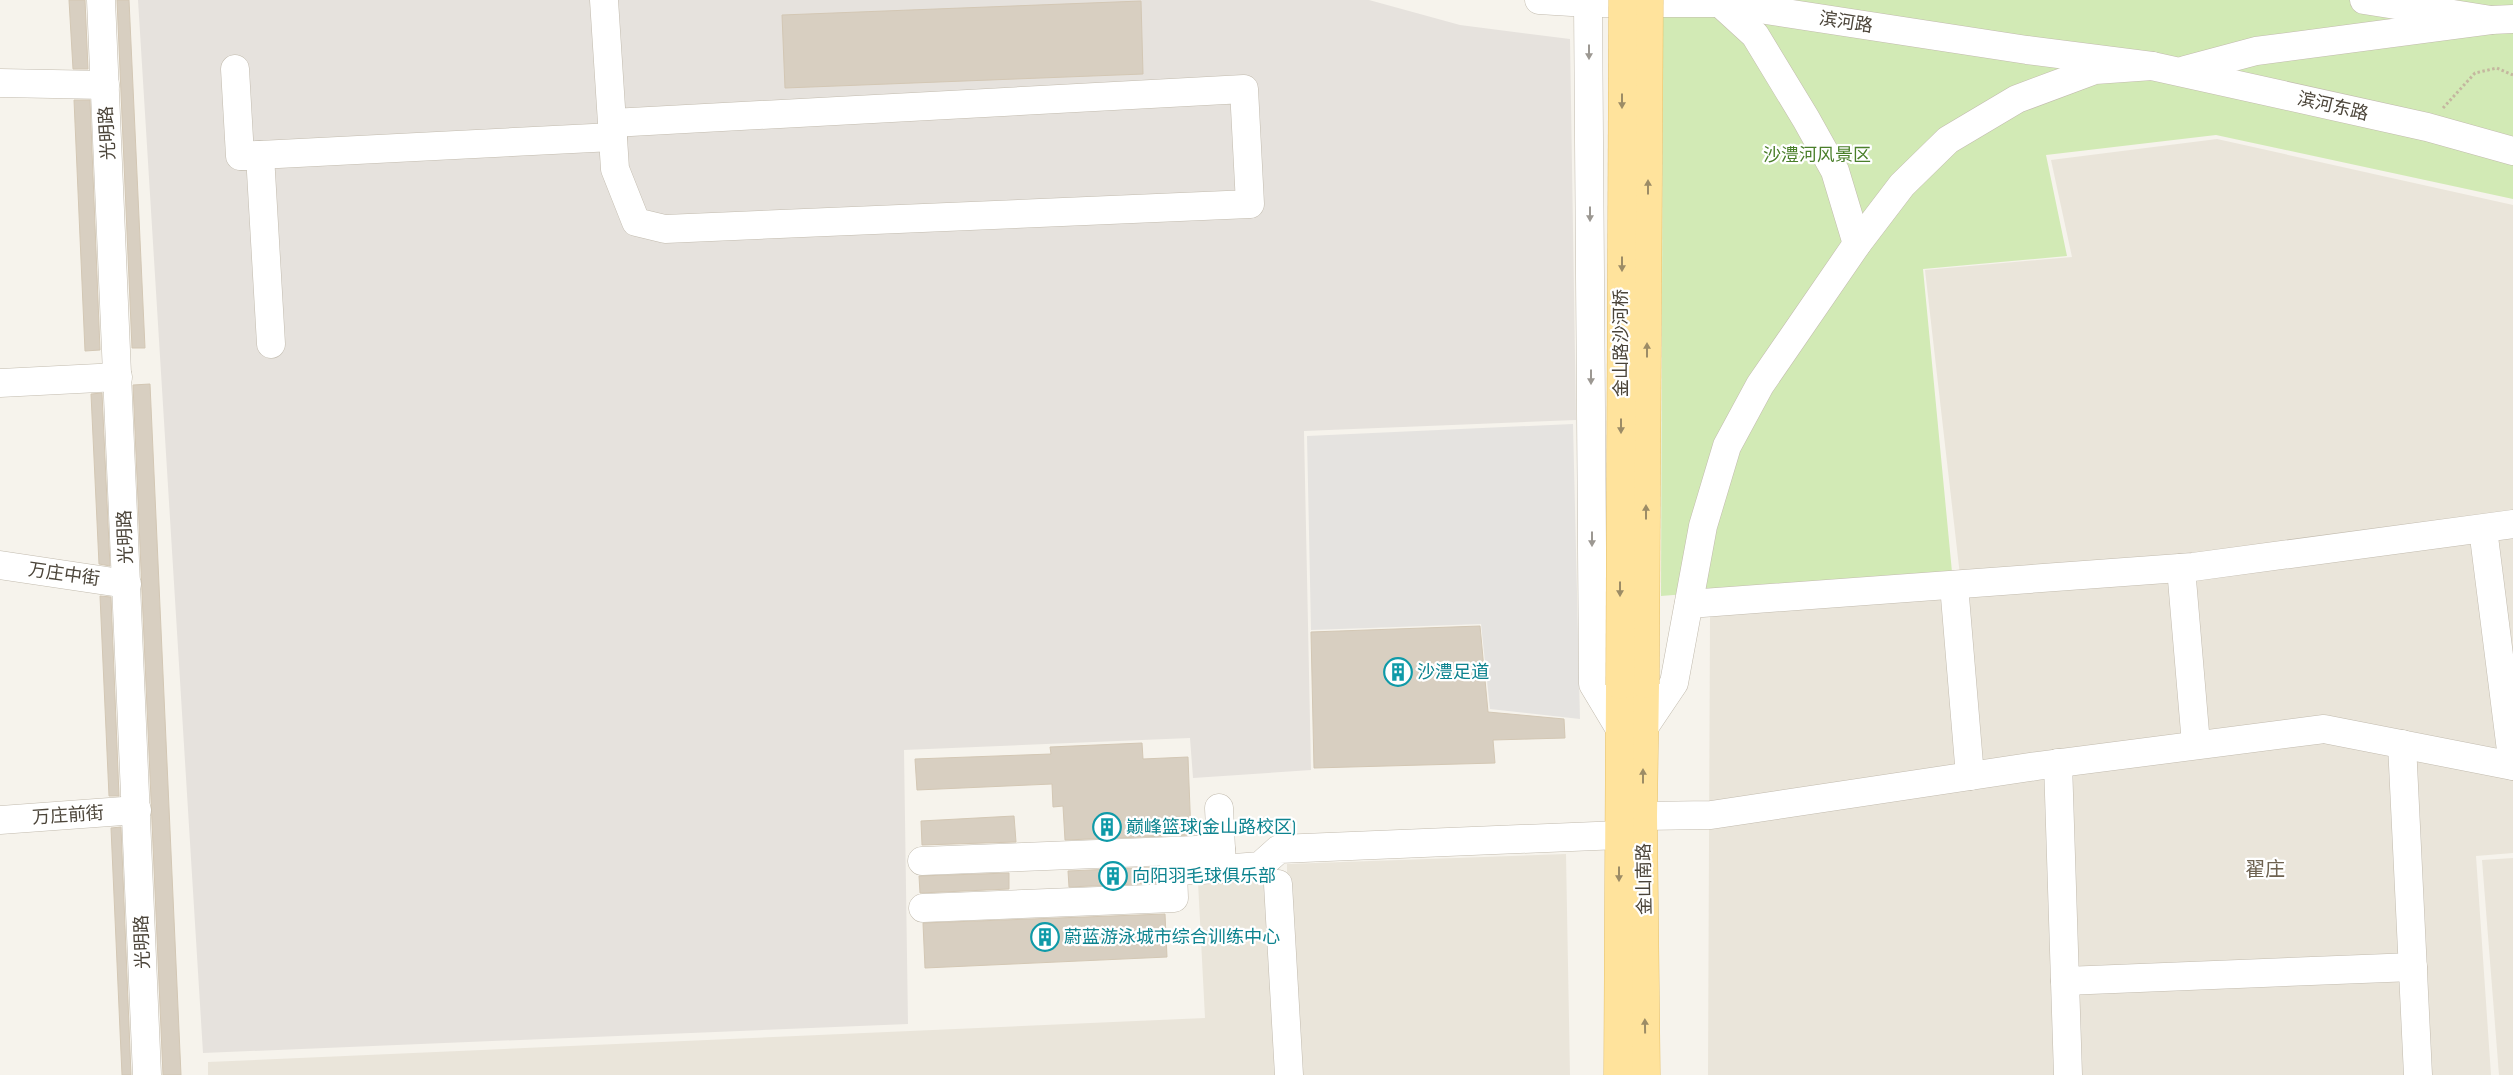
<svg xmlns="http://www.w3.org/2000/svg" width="2513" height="1075" viewBox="0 0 2513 1075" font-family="'Sofia Sans Condensed','Noto Sans SC',sans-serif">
<rect width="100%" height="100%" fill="#f6f3ec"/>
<!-- residential -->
<g fill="#eae5da">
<path d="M2217,139L2513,205V853L2476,856L2491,1075H1708L1710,615L1962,593L1925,270L2072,257L2051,160Z"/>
<path d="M1566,854L1570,1075H208V1062L1205,1018L1198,882L1287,878V864Z"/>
<path d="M2513,858V1075H2499L2482,860Z"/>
</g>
<!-- industrial -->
<path fill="#e6e2dd" d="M138,0H1369L1460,25L1570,39L1576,420L1304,431L1311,770L1193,778L1190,738L904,750L908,1024L203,1053Z"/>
<!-- green -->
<path fill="#d2eab5" d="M1663,0H2513V199L2216,135L2046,155L2067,256L1923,269L1952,572L1661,596Z"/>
<!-- parking -->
<path fill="#e5e3e0" d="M1573,424L1580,719L1490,709L1481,624L1311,630L1307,436Z"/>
<!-- building -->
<g fill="#d8cfc1" stroke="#d3c7b4">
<path d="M69,0H85L88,69H73Z"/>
<path d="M117,0H129L145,348H132Z"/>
<path d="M1141,1L1143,74L785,88L782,15Z"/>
<path d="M74,100H90L100,350L85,351Z"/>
<path d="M150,384L181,1075H163L133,385Z"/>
<path d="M102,393L110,566L99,564L91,394Z"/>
<path d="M100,596L111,597L119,796H109Z"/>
<path d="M1480,626L1488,712L1564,719L1565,738L1493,740L1495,763L1314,768L1311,632Z"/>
<path d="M1142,743L1143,759L1188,757L1191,835L1065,840L1063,806L1053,807L1052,784L917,790L915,759L1051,754L1050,747Z"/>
<path d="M1014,816L1016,842L922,845L921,821Z"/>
<path d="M121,827L131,1075H122L111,828Z"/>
<path d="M1157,867L1158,883L1069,887L1068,871Z"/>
<path d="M1009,873V889L920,893L919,876Z"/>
<path d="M1165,914L1167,957L925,968L923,923Z"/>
</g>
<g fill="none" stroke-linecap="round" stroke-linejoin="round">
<defs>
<g id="minor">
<path d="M101,0L147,1075"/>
<path d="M604,0L612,123L615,169L636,222L665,229L1250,204L1244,89L612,123"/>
<path d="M1539,0L1588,3H1720L2027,50L2152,66L2427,127L2513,151"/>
<path d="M2364,0L2491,20L2513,19"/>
<path d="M1588,3L1593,684L1620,729H1643L1674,683L1703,526L1727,446L1760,385L1857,244L1902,185L1948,140L2017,99L2095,70L2152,66"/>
<path d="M1720,3L1755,35L1806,119L1835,171L1857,244"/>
<path d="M235,69L240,156L613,137"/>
<path d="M2185,70L2256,51L2491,20"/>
<path d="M0,83L105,85"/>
<path d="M242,156L260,155L271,344"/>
<path d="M0,383L118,377"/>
<path d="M2483,529L2513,766"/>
<path d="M0,565L127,584"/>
<path d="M2181,568L2196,744"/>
<path d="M1954,585L1970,776"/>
<path d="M1689,604L2193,567L2513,524"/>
<path d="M2402,744L2418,1075"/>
<path d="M2058,763L2068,1075"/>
<path d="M1219,808L1222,869L1260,866L1279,849L1620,835"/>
<path d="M1643,816L1711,815L2037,766L2324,729L2513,766"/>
<path d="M0,820L137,810"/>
<path d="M922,861L1221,849"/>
<path d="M1278,884L1289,1075"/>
<path d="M923,908L1174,898L1173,871L1222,869"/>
<path d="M2065,981L2413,967"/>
</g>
<g id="major">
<path d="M1645,684L1643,816L1646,1075"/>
<path d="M1618,1075L1620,685"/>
</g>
</defs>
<!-- minor casing -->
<use href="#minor" stroke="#c2bbae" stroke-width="29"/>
<!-- major casing -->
<use href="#major" stroke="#e6c16a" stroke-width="29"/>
<!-- path -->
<path stroke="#c4b79f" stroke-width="3" stroke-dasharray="2.5 2.5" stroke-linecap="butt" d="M2443,108L2475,73L2497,68L2513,75"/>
<!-- minor -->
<use href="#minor" stroke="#fff" stroke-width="28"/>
<!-- major -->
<use href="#major" stroke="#ffe39c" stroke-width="28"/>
<defs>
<g id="major-bridge">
<path d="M1645,684L1649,0"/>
<path d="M1620,685L1623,0"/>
</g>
</defs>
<!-- major-bridge casing -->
<use href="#major-bridge" stroke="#e6c16a" stroke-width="29" stroke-linecap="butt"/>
<!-- major-bridge -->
<use href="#major-bridge" stroke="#ffe39c" stroke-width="28"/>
</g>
<!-- one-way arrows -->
<defs><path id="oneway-solid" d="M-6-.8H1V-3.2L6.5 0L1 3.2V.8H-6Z" transform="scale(1.25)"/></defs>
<g fill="#9c9892">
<use href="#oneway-solid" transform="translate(1589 52) rotate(90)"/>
<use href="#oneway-solid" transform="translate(1590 214) rotate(90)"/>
<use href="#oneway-solid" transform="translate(1591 377) rotate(90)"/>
<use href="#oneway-solid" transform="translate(1592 539) rotate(90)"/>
</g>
<g fill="#9c8c66">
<use href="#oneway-solid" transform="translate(1622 101) rotate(90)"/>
<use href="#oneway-solid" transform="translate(1648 187) rotate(-90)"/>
<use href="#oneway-solid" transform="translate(1622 264) rotate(90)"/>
<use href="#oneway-solid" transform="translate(1647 350) rotate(-90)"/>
<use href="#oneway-solid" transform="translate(1621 426) rotate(90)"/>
<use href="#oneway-solid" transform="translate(1646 512) rotate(-90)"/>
<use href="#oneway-solid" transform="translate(1620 589) rotate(90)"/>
<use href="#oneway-solid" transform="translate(1643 776) rotate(-90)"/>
<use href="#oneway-solid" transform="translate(1619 874) rotate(90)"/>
<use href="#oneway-solid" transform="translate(1645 1026) rotate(-91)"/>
</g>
<!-- icons -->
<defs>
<symbol id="building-ring" viewBox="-11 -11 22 22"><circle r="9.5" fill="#fff" stroke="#0f9aa8" stroke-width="1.5"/><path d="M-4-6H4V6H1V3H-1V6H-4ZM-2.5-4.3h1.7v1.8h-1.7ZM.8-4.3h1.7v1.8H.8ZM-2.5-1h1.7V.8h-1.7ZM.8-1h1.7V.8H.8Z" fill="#0f9aa8"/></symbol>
</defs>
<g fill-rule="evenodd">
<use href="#building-ring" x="1382" y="656" width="32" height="32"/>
<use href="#building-ring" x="1091" y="811" width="32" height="32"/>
<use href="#building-ring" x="1097" y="860" width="32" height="32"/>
<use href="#building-ring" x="1029" y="921" width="32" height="32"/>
</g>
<g text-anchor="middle" stroke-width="4.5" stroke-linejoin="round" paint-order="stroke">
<!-- street labels -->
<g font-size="18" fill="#4b4439" stroke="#fff">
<text transform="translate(1846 22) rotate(9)" y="6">滨河路</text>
<text transform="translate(2333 106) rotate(13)" y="6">滨河东路</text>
<text transform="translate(107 133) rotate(-93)" y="6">光明路</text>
<text transform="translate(1621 343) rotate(-90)" y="6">金山路沙河桥</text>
<text transform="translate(125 537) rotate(-92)" y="6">光明路</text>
<text transform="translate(64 574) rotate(8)" y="6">万庄中街</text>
<text transform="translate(68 815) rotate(-4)" y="6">万庄前街</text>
<text transform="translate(1644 879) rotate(-91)" y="6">金山南路</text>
<text transform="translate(142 942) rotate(-92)" y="6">光明路</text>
</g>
<!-- park labels -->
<g font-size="18" fill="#4a7f2a" stroke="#fff">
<text x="1817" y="161">沙澧河风景区</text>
</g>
<!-- culture labels -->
<g font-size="18" fill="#0d838f" stroke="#fff" text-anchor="start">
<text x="1417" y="678">沙澧足道</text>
<text x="1126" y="833">巅峰篮球(金山路校区)</text>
<text x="1132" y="882">向阳羽毛球俱乐部</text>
<text x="1064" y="943">蔚蓝游泳城市综合训练中心</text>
</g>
<!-- quarter labels -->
<g font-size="20" fill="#6e6250" stroke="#fff">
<text x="2265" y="876">翟庄</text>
</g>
</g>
</svg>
